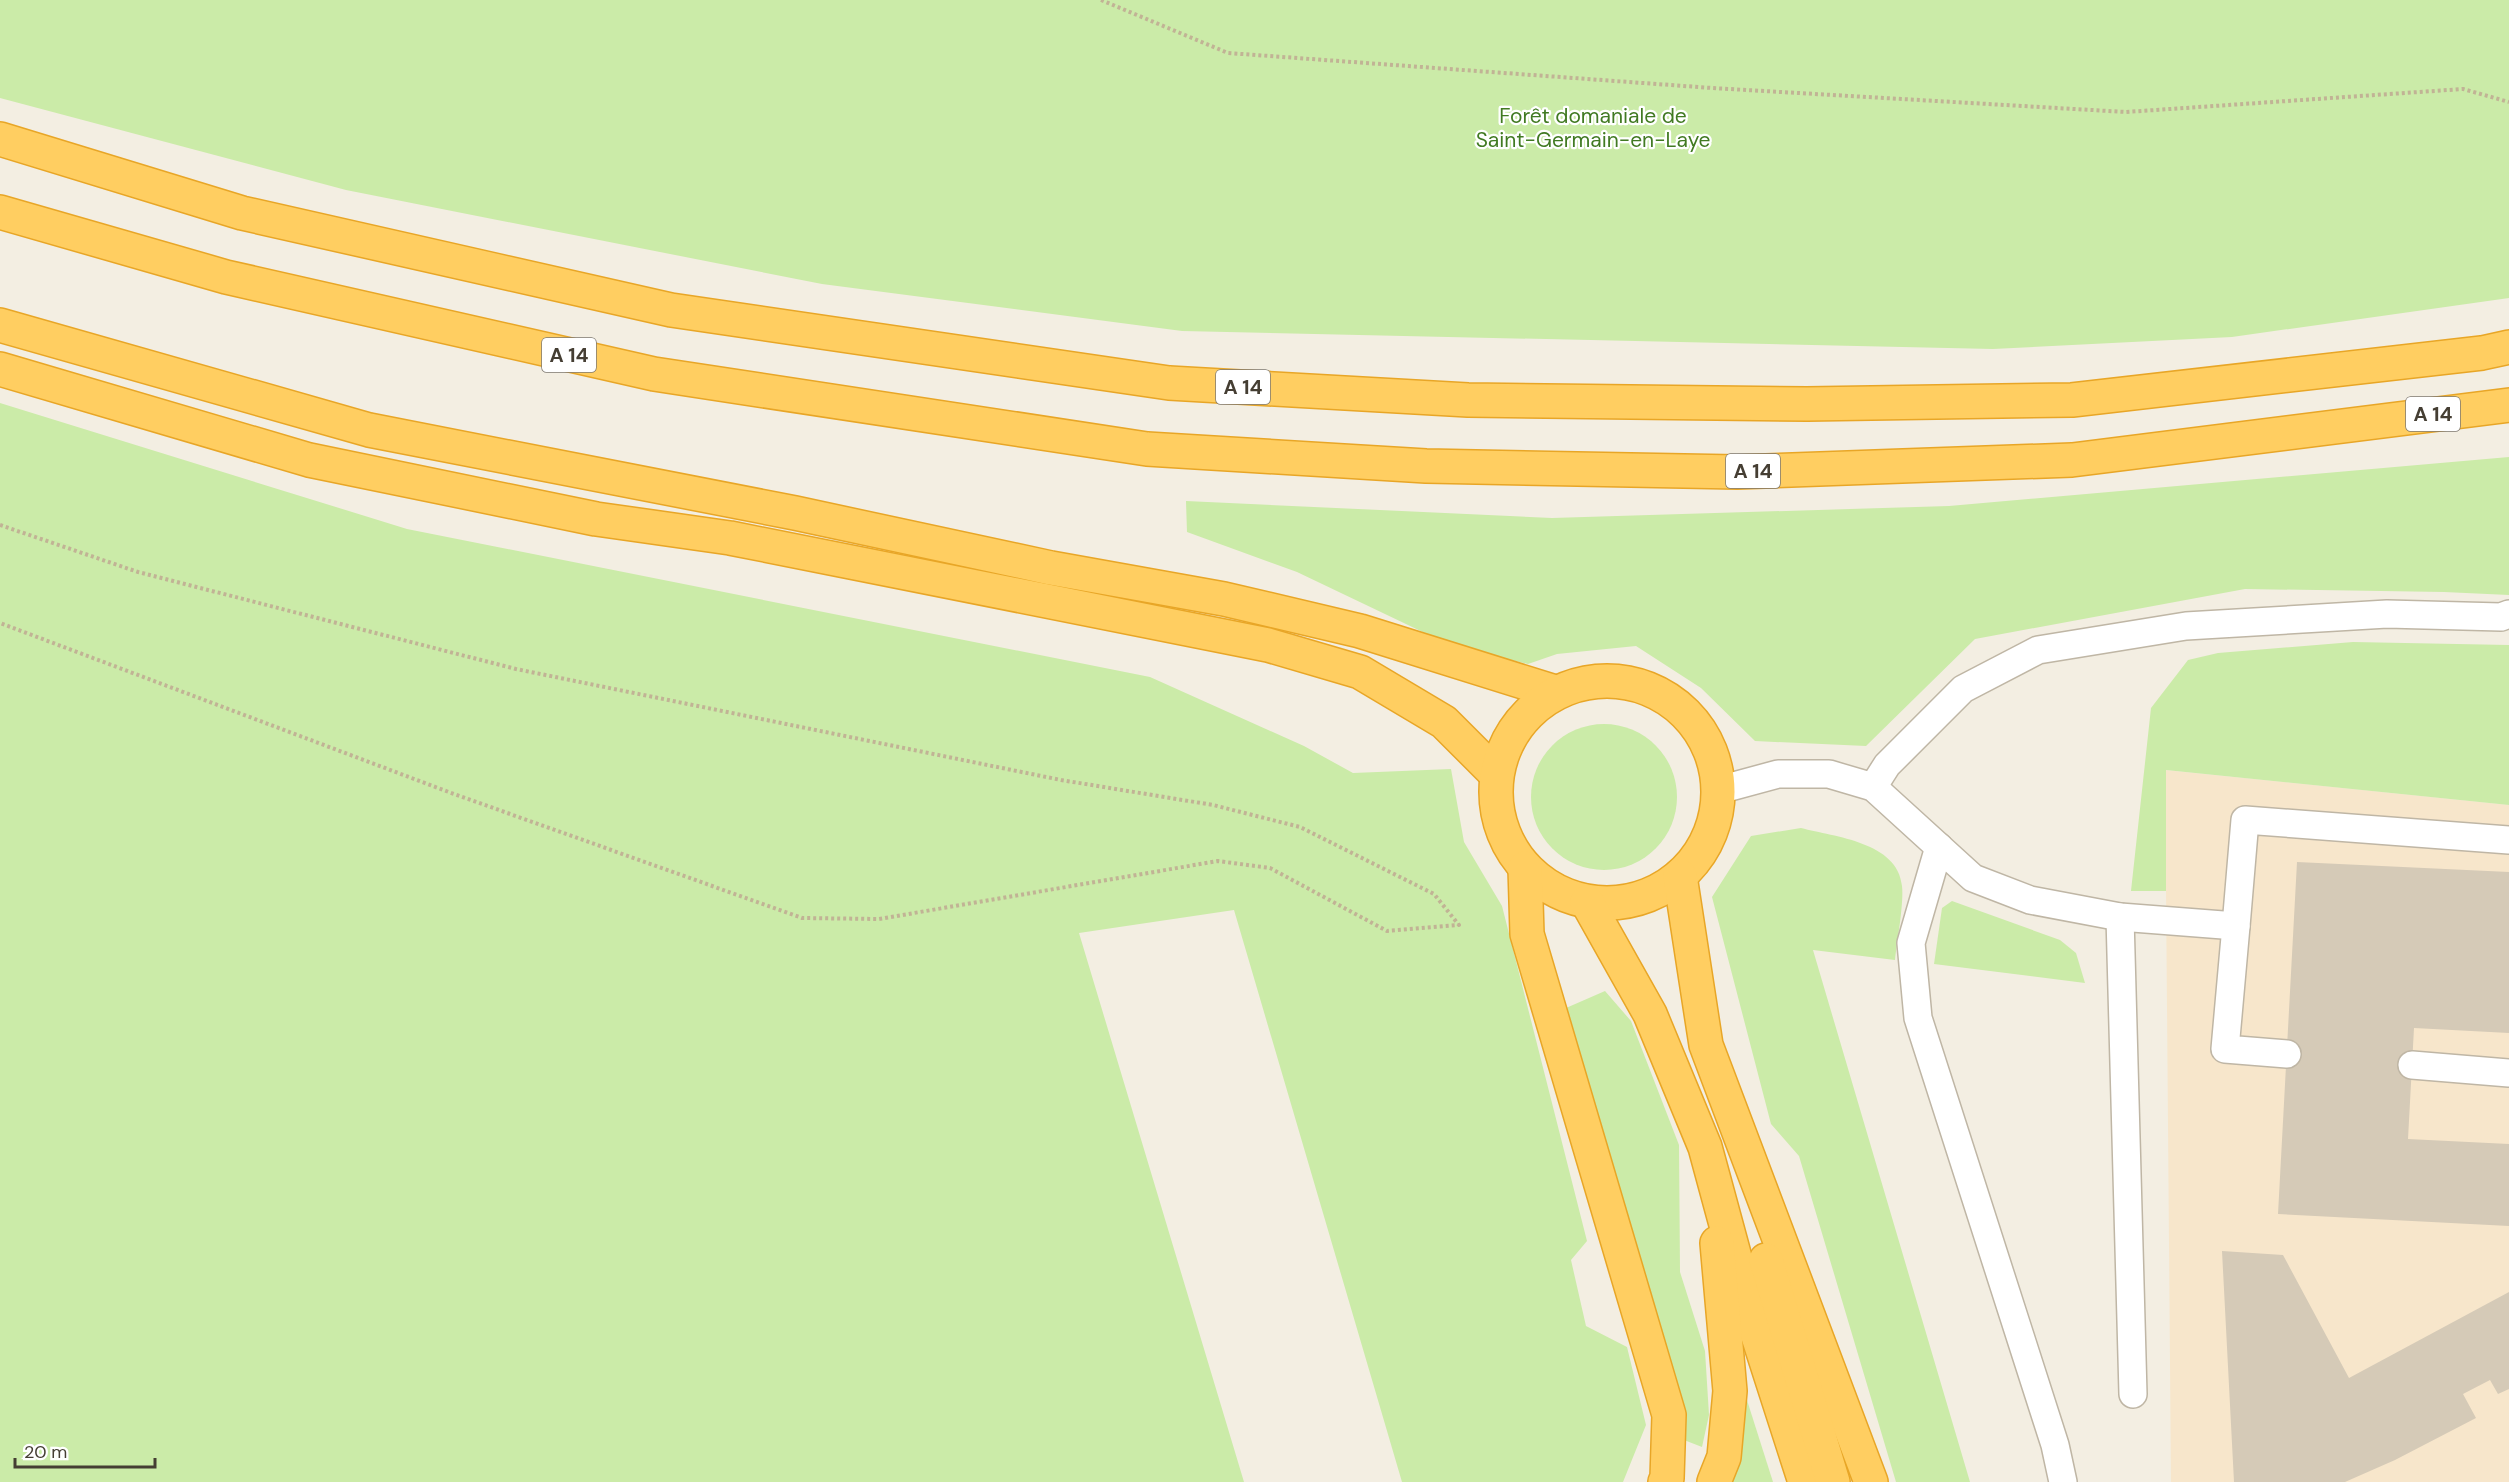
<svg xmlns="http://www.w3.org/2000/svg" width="2509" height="1482" viewBox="0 0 2509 1482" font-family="'DM Sans',sans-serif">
<rect width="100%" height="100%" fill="#f3eee2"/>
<!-- commercial -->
<path fill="#f7e6cb" d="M2165,770L2509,805V1482H2171Z"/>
<!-- green -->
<g fill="#cbeba8">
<path d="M0,0H2509V298L2232,337L1993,349L1182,331L822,284L346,190L0,98Z"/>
<path d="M0,403L407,529L1150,677L1304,746L1353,773L1451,769L1464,842L1502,906L1587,1241L1571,1260L1586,1326L1627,1347L1646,1425L1623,1482H1402L1234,910L1079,933L1244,1482H0Z"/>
<path d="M2509,457V595L2444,592L2245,589L1975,639L1866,746L1755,741L1701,688L1636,646L1557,654L1528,664L1452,646L1297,572L1187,532L1186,501L1552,518L1949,506Z"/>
<path d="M2353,642L2509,645V805L2166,770V891H2131L2151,708L2188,660L2218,653Z"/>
<circle cx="1604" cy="797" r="73"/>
<path d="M1801,828C1835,837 1898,842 1902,886C1904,903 1897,941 1895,960L1813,950L1970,1482H1896L1799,1156L1771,1124L1712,897L1751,836Z"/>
<path d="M1952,901L2060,940L2076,953L2085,983L1934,964L1942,908Z"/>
<path d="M1605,991L1631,1021L1679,1145L1680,1272L1705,1351L1709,1415L1702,1447L1684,1440L1681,1411L1566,1008Z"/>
<path d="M1746,1397L1773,1482H1733Z"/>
</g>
<!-- building -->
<g fill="#d5cab7">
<path d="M2297,862L2509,872V1033L2414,1028L2408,1139L2509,1144V1226L2278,1214Z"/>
<path d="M2222,1251L2283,1255L2349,1378L2509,1292V1389L2498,1394L2490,1380L2463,1394L2476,1418L2395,1460L2345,1482H2234Z"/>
</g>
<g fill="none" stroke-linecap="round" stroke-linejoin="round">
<defs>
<g id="service">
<path d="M1873,787L1887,765L1963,689L2038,650L2186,626L2387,614L2501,617L2509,614"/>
<path d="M1719,790L1778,774H1829L1873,787L1973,878L2030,900L2120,917L2236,926L2245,820L2509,840"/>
<path d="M1939,847L1911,943L1918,1018L2055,1445L2063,1482"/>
<path d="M2120,917L2133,1394"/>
<path d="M2236,926L2225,1049L2287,1054"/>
<path d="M2412,1065L2509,1073"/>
</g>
<g id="motorway">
<path d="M0,139L242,213L671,310L1169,383L1468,400L1807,404L2072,400L2482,353L2509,347"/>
<path d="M0,212L226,277L654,374L1147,449L1426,466L1737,472L2072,460L2509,405"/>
<path d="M0,325L369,430L795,513L1051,568L1224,599L1360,631L1555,692"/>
<path d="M0,369L309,460L596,519L730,538L1268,645L1360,672L1444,722L1496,774"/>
<circle cx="1607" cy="792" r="111"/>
<path d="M1525,868L1527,934L1669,1415L1667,1478L1665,1482"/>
<path d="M1680,876L1706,1045L1871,1482"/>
<path d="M1587,902L1650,1014L1705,1147L1747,1302L1805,1482"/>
<path d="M1766,1260L1833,1482"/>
<path d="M1714,1482L1724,1457L1730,1391L1717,1243"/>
</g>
</defs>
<!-- service casing -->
<use href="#service" stroke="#bfb6a5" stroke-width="30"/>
<!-- motorway casing -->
<use href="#motorway" stroke="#e8a627" stroke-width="36"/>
<!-- path -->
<g stroke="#c1b395" stroke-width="4" stroke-dasharray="3 3" stroke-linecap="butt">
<path d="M1101,0L1228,53L1712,88L2126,112L2463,89L2509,102"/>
<path d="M0,525L138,572L516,669L1061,780L1213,805L1300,827L1434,894L1459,925L1387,931L1270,868L1218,861L879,919L802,918L454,794L0,623"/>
</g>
<!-- service -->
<use href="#service" stroke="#fff" stroke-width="27"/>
<!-- motorway -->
<use href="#motorway" stroke="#ffce61" stroke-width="33"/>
</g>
<g text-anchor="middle" stroke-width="4.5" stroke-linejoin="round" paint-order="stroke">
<!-- shield labels -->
<g fill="#fff" stroke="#7d7870" stroke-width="1.5">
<rect x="542" y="338" width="54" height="34" rx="4.5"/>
<rect x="1216" y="370" width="54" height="34" rx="4.5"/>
<rect x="2406" y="397" width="54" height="34" rx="4.5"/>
<rect x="1726" y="454" width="54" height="34" rx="4.5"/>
</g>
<g font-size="20" font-weight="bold" fill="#453e33">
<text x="569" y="362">A 14</text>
<text x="1243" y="394">A 14</text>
<text x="2433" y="421">A 14</text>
<text x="1753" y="478">A 14</text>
</g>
<!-- park labels -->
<g font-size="21" fill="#417a22" stroke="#fff">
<text x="1593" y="123">Forêt domaniale de<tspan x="1593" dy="24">Saint-Germain-en-Laye</tspan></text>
</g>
</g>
<!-- scale -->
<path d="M15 1458v9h140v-9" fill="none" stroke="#453e33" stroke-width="3"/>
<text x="24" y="1458" font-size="18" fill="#453e33" stroke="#ffffff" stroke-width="4.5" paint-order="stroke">20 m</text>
</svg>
